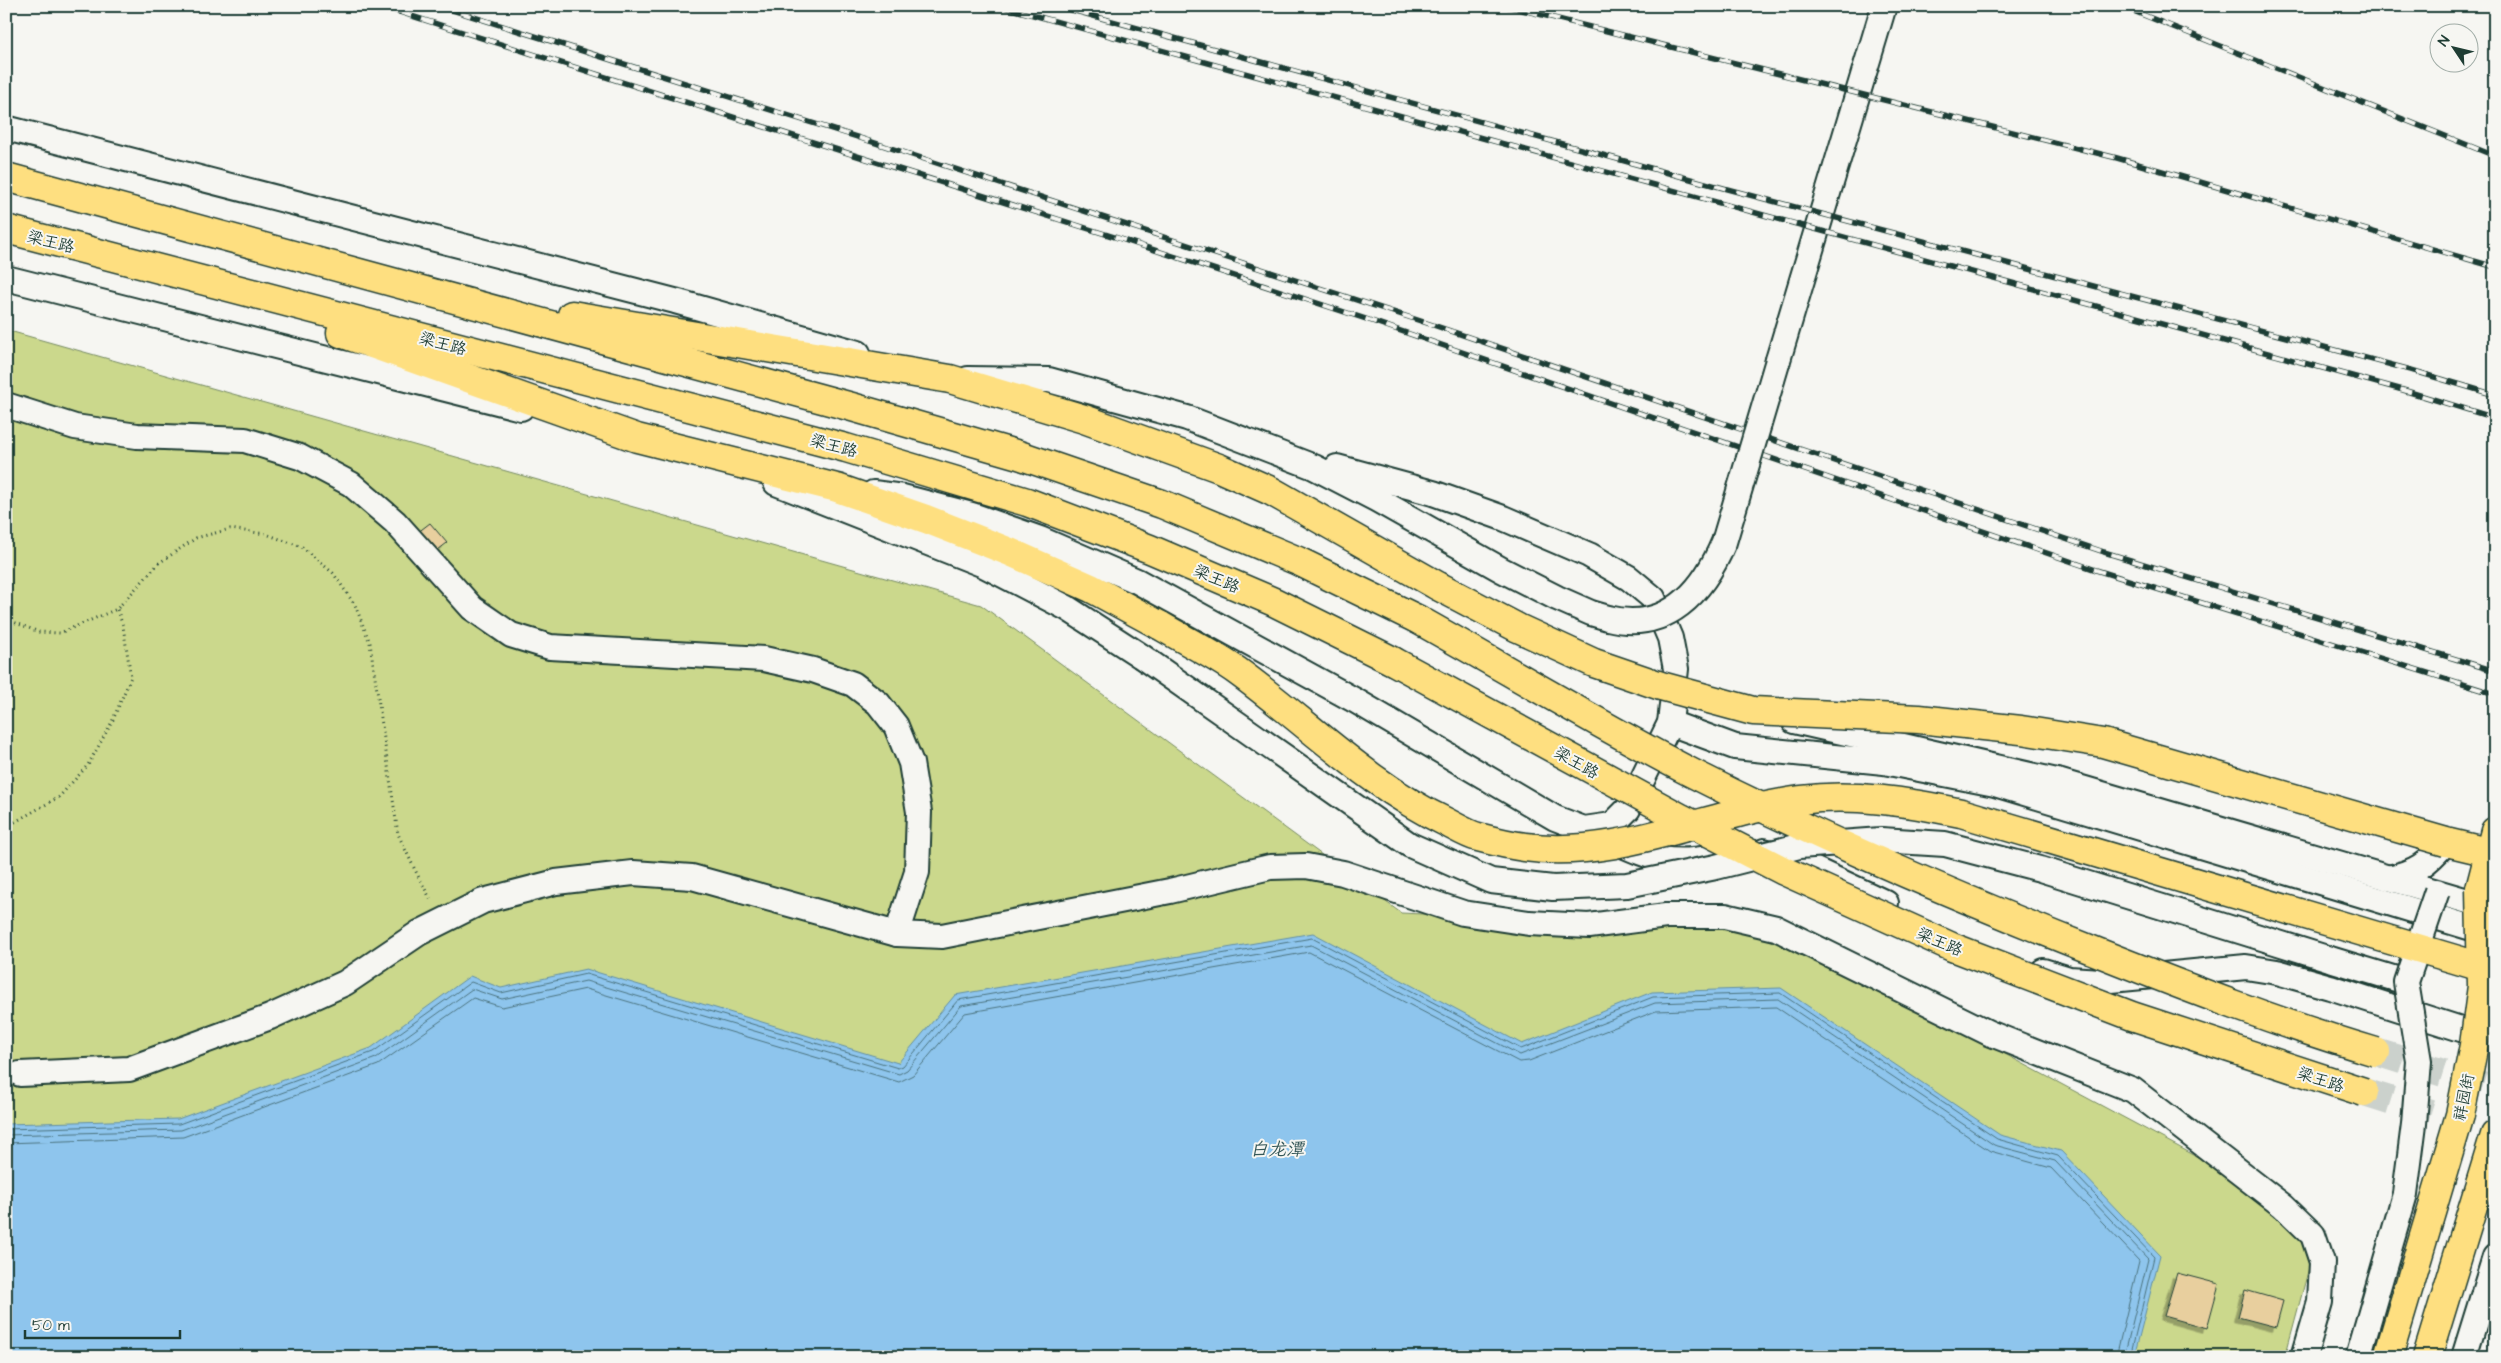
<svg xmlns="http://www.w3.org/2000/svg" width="2501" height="1363" viewBox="0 0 2501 1363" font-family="'Architects Daughter','LXGW WenKai TC',sans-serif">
<defs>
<filter id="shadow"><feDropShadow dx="-4.5" dy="4.5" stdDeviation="0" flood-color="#0004"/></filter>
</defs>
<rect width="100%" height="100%" fill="#f6f6f2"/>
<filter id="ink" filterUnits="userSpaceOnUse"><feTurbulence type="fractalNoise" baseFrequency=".02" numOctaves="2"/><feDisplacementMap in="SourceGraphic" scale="10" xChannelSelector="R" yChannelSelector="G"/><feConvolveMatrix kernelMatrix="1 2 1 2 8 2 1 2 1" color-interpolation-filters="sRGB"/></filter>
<g filter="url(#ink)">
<!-- green -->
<path fill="#cbd88c" stroke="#758a60" d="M6,330L981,605L1401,913L1773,930L2321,1223L2285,1357H6Z"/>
<!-- water -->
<path fill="#8ec5ed" stroke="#628fa3" d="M1313,933L1522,1044L1652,992L1781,988L2000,1135L2061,1151L2160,1255L2134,1357H6V1124L178,1119L371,1048L470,976L501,988L586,969L898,1063L955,995Z"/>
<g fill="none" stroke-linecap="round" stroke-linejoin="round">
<!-- shore -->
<g stroke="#4b737e" stroke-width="1">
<path d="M6,1129L179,1124L373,1052L471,982L501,993L586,974L898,1068L903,1066L958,1000L1312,938L1521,1049L1653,997L1780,993L1997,1139L2058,1156L2154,1257L2130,1357"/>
<path d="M6,1135L181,1130L376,1058L472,989L502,999L586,981L899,1074L907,1070L961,1006L1311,945L1520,1055L1655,1003L1778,999L1994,1145L2055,1161L2148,1259L2124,1357"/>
<path d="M6,1143L183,1137L378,1065L473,998L502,1007L586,989L899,1082L913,1075L965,1013L1309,952L1519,1062L1529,1061L1656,1011L1776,1007L1990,1151L2051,1168L2139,1261L2116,1357"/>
</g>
</g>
<!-- building -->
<g fill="#e8cf9e" stroke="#1f3d34" filter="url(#shadow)">
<path d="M430,523L447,543L434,553L417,533Z"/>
<path d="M2177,1273L2219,1284L2207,1328L2164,1316Z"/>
<path d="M2245,1290L2283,1301L2276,1327L2238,1317Z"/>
</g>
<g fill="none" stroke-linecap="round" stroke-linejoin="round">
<!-- major-tunnel -->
<g stroke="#cbd1cc" stroke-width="28" stroke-dasharray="28 14" stroke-linecap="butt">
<path d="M2376,1052L2495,1089"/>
<path d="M2364,1092L2495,1133"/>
</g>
<defs>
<g id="minor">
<path d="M6,128L675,301L858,353"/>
<path d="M6,278L521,408"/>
<path d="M1778,360L1884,6"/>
<path d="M968,379L1049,380L1187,418L1314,467L1376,499L1502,570L1557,598L1591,613L1608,618"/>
<path d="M6,405L75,427L137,436L245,440L300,457L351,484L395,522L472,608L511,635L550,647L764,659L813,670L853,684L878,703L896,726L911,763L919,812L917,872L897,934"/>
<path d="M776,483L984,565L1067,608L1141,656"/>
<path d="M873,493L903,497L972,515L1040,539L1137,581L1356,701L1555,818L1584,829L1612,825L1628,809L1670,723L1676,669L1670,638L1653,598L1629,578L1589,555L1503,518L1433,493L1337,467"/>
<path d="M1794,721L2061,782L2495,909"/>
<path d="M1670,723L1735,747L1884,762L1995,784L2495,935"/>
<path d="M1611,840C1652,858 1668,866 1713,857"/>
<path d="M1764,851L1790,858L1886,903"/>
<path d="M2388,878C2417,872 2427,864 2446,842"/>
<path d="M2330,959L2406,982"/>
<path d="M2043,971L2069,979L2101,981L2246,967L2277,972L2330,987L2495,1040"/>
<path d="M20,1074L129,1069L270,1017L345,983L419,933L483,901L556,882L633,873L692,877L897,934L942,936L1170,891L1270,867L1306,866L1343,873L1463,913L1529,923L1589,926L1666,916H1725L1776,928L1989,1033L2133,1090L2283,1206L2313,1235L2322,1262L2320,1302L2304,1357"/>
<path d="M2464,1357L2495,1257"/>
</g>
<g id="major">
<path d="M6,177L852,407L1019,455L1162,504L1298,561L1417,619"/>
<path d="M6,229L846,448L1027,502L1150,549L1274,602L1393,661"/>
<path d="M572,315L950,379L1084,419L1219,468L1271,491L1438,586"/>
<path d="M341,333L637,438L837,488L926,519L1010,552L1091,588L1161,626"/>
<path d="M2446,842L2488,852"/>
<path d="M2480,889L2495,831"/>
<path d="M2427,1357L2495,1135"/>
</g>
</defs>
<!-- minor casing -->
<use href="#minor" stroke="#1f3d34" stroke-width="28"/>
<!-- major casing -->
<use href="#major" stroke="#1f3d34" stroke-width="31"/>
<!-- path -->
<g stroke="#1f3d34" stroke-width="3" stroke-dasharray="1 4" stroke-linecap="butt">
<path d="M6,619L39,632L60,633L117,609L159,563L196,538L230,529L266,534L302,547L333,573L355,605L370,643L398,834L415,870L432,902"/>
<path d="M6,827L59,797L88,765L112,722L131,677L123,626L117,609"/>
</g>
<!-- minor -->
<use href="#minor" stroke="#f6f6f2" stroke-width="24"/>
<!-- major -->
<use href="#major" stroke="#fedf80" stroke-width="28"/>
<defs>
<g id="rail">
<path d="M380,6L1121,239L1366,319L2096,570L2495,694"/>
<path d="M439,6L857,137L1436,326L2104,552L2495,671"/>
<path d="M1000,6L2403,390L2495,418"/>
<path d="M1057,6L1727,189L2411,370L2495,395"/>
<path d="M1506,6L2117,158L2495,267"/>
<path d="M2121,6L2495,156"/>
</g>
</defs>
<!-- rail casing -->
<use href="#rail" stroke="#1f3d34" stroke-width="5.5"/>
<!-- rail -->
<use href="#rail" stroke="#f6f6f2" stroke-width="4" stroke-dasharray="11" stroke-linecap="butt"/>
<defs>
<g id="minor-bridge">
<path d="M1608,618C1667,633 1703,592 1724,542L1778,360"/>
<path d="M1141,656L1410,845L1491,881L1553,888L1627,885L1716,867L1799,846L1881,840L1945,844L2040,869L2330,959"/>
<path d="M2358,1357L2405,1194L2414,1124L2419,1061L2406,982L2437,891"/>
</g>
<g id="major-bridge">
<path d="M1438,586L1518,628L1594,663L1661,686L1753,711L1919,719L2021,730L2103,743L2446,842"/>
<path d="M1417,619C1508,670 1597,724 1690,772C1822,839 1959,898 2097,952C2188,988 2281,1024 2376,1052"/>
<path d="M1161,626C1186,641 1213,654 1237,671C1306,721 1368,785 1446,822C1456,827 1467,834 1478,837C1493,841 1509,845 1525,847C1618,860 1709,813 1800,800C1854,793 1908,802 1961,813L2495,971"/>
<path d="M1393,661L1681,818L1784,871L1952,947L2132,1016L2364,1092"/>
<path d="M2388,1357L2460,1115L2474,1045L2482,986L2480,889"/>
</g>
</defs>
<!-- minor-bridge casing -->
<use href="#minor-bridge" stroke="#1f3d34" stroke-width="28" stroke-linecap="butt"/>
<!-- major-bridge casing -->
<use href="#major-bridge" stroke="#1f3d34" stroke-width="31" stroke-linecap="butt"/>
<!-- minor-bridge -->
<use href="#minor-bridge" stroke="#f6f6f2" stroke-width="24"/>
<!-- major-bridge -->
<use href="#major-bridge" stroke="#fedf80" stroke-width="28"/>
</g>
</g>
<g text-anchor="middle" stroke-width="4" stroke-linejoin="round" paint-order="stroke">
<!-- street labels -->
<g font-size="16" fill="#1f3d34" stroke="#f6f6f2">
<text transform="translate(51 241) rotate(14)" y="6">梁王路</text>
<text transform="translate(443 343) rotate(15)" y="6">梁王路</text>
<text transform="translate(834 445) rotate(15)" y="6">梁王路</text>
<text transform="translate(1217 578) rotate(23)" y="6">梁王路</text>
<text transform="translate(1577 762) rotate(29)" y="6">梁王路</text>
<text transform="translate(1940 941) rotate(23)" y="6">梁王路</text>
<text transform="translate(2321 1079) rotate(18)" y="6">梁王路</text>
<text transform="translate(2463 1097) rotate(-78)" y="6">祥园街</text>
</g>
<!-- water labels -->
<g font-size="18" font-style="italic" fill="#355859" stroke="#f6f6f2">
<text x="1277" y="1155">白龙潭</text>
</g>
</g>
<!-- margin -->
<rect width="2501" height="1363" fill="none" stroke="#f6f6f2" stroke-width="25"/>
<rect x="12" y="12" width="2476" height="1338" fill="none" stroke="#1f3d34" stroke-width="2" filter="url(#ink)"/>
<!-- north arrow -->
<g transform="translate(2454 48) rotate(305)"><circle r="24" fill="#f6f6f2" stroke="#a0aca6"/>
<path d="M0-4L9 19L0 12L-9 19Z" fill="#1f3d34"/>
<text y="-8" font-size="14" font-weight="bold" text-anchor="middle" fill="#1f3d34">N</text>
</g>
<!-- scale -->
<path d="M25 1330v8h155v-8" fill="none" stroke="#1f3d34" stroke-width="2.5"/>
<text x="32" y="1330" font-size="15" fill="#1f3d34" stroke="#f6f6f2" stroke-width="4" paint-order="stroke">50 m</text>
</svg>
